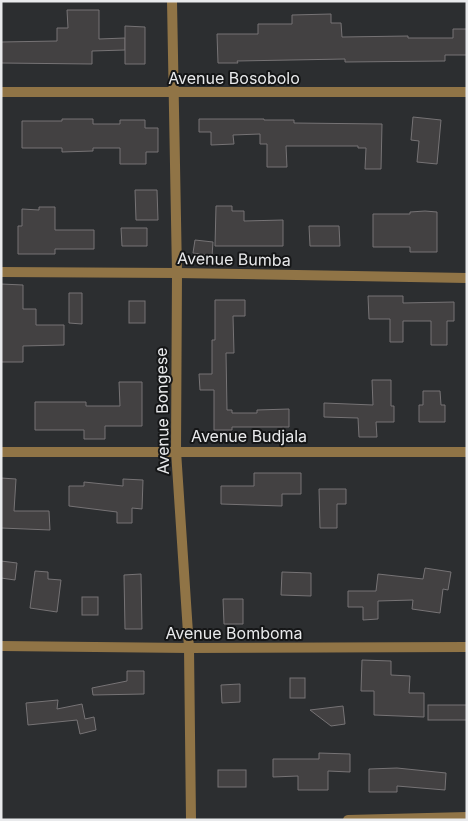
<svg xmlns="http://www.w3.org/2000/svg" width="468" height="821" viewBox="0 0 468 821" font-family="Inter,sans-serif">
<rect width="100%" height="100%" fill="#2c2e30"/>
<!-- building -->
<g fill="#434142" stroke="#767375">
<path d="M67,10H99V39L125,38V50L92,51V64L1,63V42L57,41V28H68Z"/>
<path d="M331,14V23H341L342,37L408,36V38H453V29H467V55H445V61L345,62V59L237,61L238,63H218L217,34H258V24H292V15Z"/>
<path d="M125,26L145,27V64H125Z"/>
<path d="M413,117L441,120L437,164L417,162L419,141L411,140Z"/>
<path d="M62,119H93V124H120V120H145V128H158V152H146V164H120V148H93V151L62,152V148H22V121H62Z"/>
<path d="M199,119H264V120H294V123L382,124L381,169H365L366,148H358V146H286L287,167H267V144H260V134L233,135L234,144L211,145V132H199Z"/>
<path d="M135,190H157L158,220H136Z"/>
<path d="M216,206H232V211H244V221L283,220V246H215Z"/>
<path d="M39,207H55V230H94V249H55V254H18V226H22V209L39,210Z"/>
<path d="M425,211L437,212V252H410V247H373V214H410V212Z"/>
<path d="M309,226H339L340,246H310Z"/>
<path d="M121,228H147V246H122Z"/>
<path d="M195,240L213,242L212,256L193,253Z"/>
<path d="M1,284L23,285V309H36V325H64V345L23,346V362H1Z"/>
<path d="M69,293H82V324L69,323Z"/>
<path d="M368,296H403V303L454,302V321H447V345H431V321H403V342H390V319H369Z"/>
<path d="M215,300H245V316H233L234,353H226L227,410H232V413H257V410L289,409V427H232V430H214V390H200L199,374H212V340H215Z"/>
<rect x="129" y="301" width="16" height="22"/>
<path d="M372,380H391V406H394V422H376L377,437H359L358,418L324,417V403L373,405Z"/>
<path d="M119,382H142V426H105V439H84V430H35V402H86V406H120Z"/>
<path d="M423,391H440L441,405H445V422H419V405H423Z"/>
<path d="M254,473H301V494H282V506L221,504V486H254Z"/>
<path d="M1,478L16,479L14,511H49L50,530L1,528Z"/>
<path d="M123,479L143,480L142,509L132,508V523H117V512L69,506V486H84V482L123,486Z"/>
<path d="M319,489H346V504H337V528H320Z"/>
<path d="M1,561L17,563L15,580L1,578Z"/>
<path d="M425,568L451,572L448,590L443,589L440,613L412,609L413,600L378,601V619L363,620V607H348V591H376L378,574L423,579Z"/>
<path d="M35,571L48,572V579L61,580L57,612L30,608Z"/>
<path d="M282,572L311,573V596L281,595Z"/>
<path d="M141,574L142,629H125L124,575Z"/>
<rect x="82" y="597" width="16" height="18"/>
<path d="M223,599H243V624H224Z"/>
<path d="M362,660L391,661V675L410,676L409,693H424V717L374,715V691H361Z"/>
<path d="M127,671H144V694L93,695L92,688L127,681Z"/>
<rect x="290" y="678" width="15" height="20"/>
<path d="M240,684V702L222,703L221,685Z"/>
<path d="M58,700L57,709L82,704L85,719L94,717L96,730L80,734L77,720L28,725L26,703Z"/>
<rect x="428" y="705" width="39" height="15"/>
<path d="M343,706L345,724L331,726L310,710Z"/>
<path d="M319,753L350,754V772L328,771V790H298V776L273,777V759H319Z"/>
<path d="M397,768L446,773L445,790L397,786V792H369V769Z"/>
<rect x="218" y="770" width="28" height="17"/>
</g>
<g fill="none" stroke-linecap="round" stroke-linejoin="round">
<!-- street -->
<g stroke="#907446" stroke-width="10">
<path d="M172,1L177,273L176,451L189,648L191,820"/>
<path d="M1,92H467"/>
<path d="M1,272L177,273L467,278"/>
<path d="M1,452H467"/>
<path d="M1,646L189,648L467,647"/>
<path d="M348,820L467,817"/>
</g>
</g>
<g text-anchor="middle" stroke-width="4" stroke-linejoin="round" paint-order="stroke">
<!-- street labels -->
<g font-size="16" fill="#e9eaec" stroke="#151617">
<text x="234" y="84">Avenue Bosobolo</text>
<text transform="translate(234 259) rotate(1)" y="6">Avenue Bumba</text>
<text transform="translate(162 411) rotate(-91)" y="6">Avenue Bongese</text>
<text x="249" y="442">Avenue Budjala</text>
<text x="234" y="639">Avenue Bomboma</text>
</g>
</g>
<!-- border -->
<rect width="468" height="821" fill="none" stroke="#e9eaec" stroke-width="5"/>
</svg>
